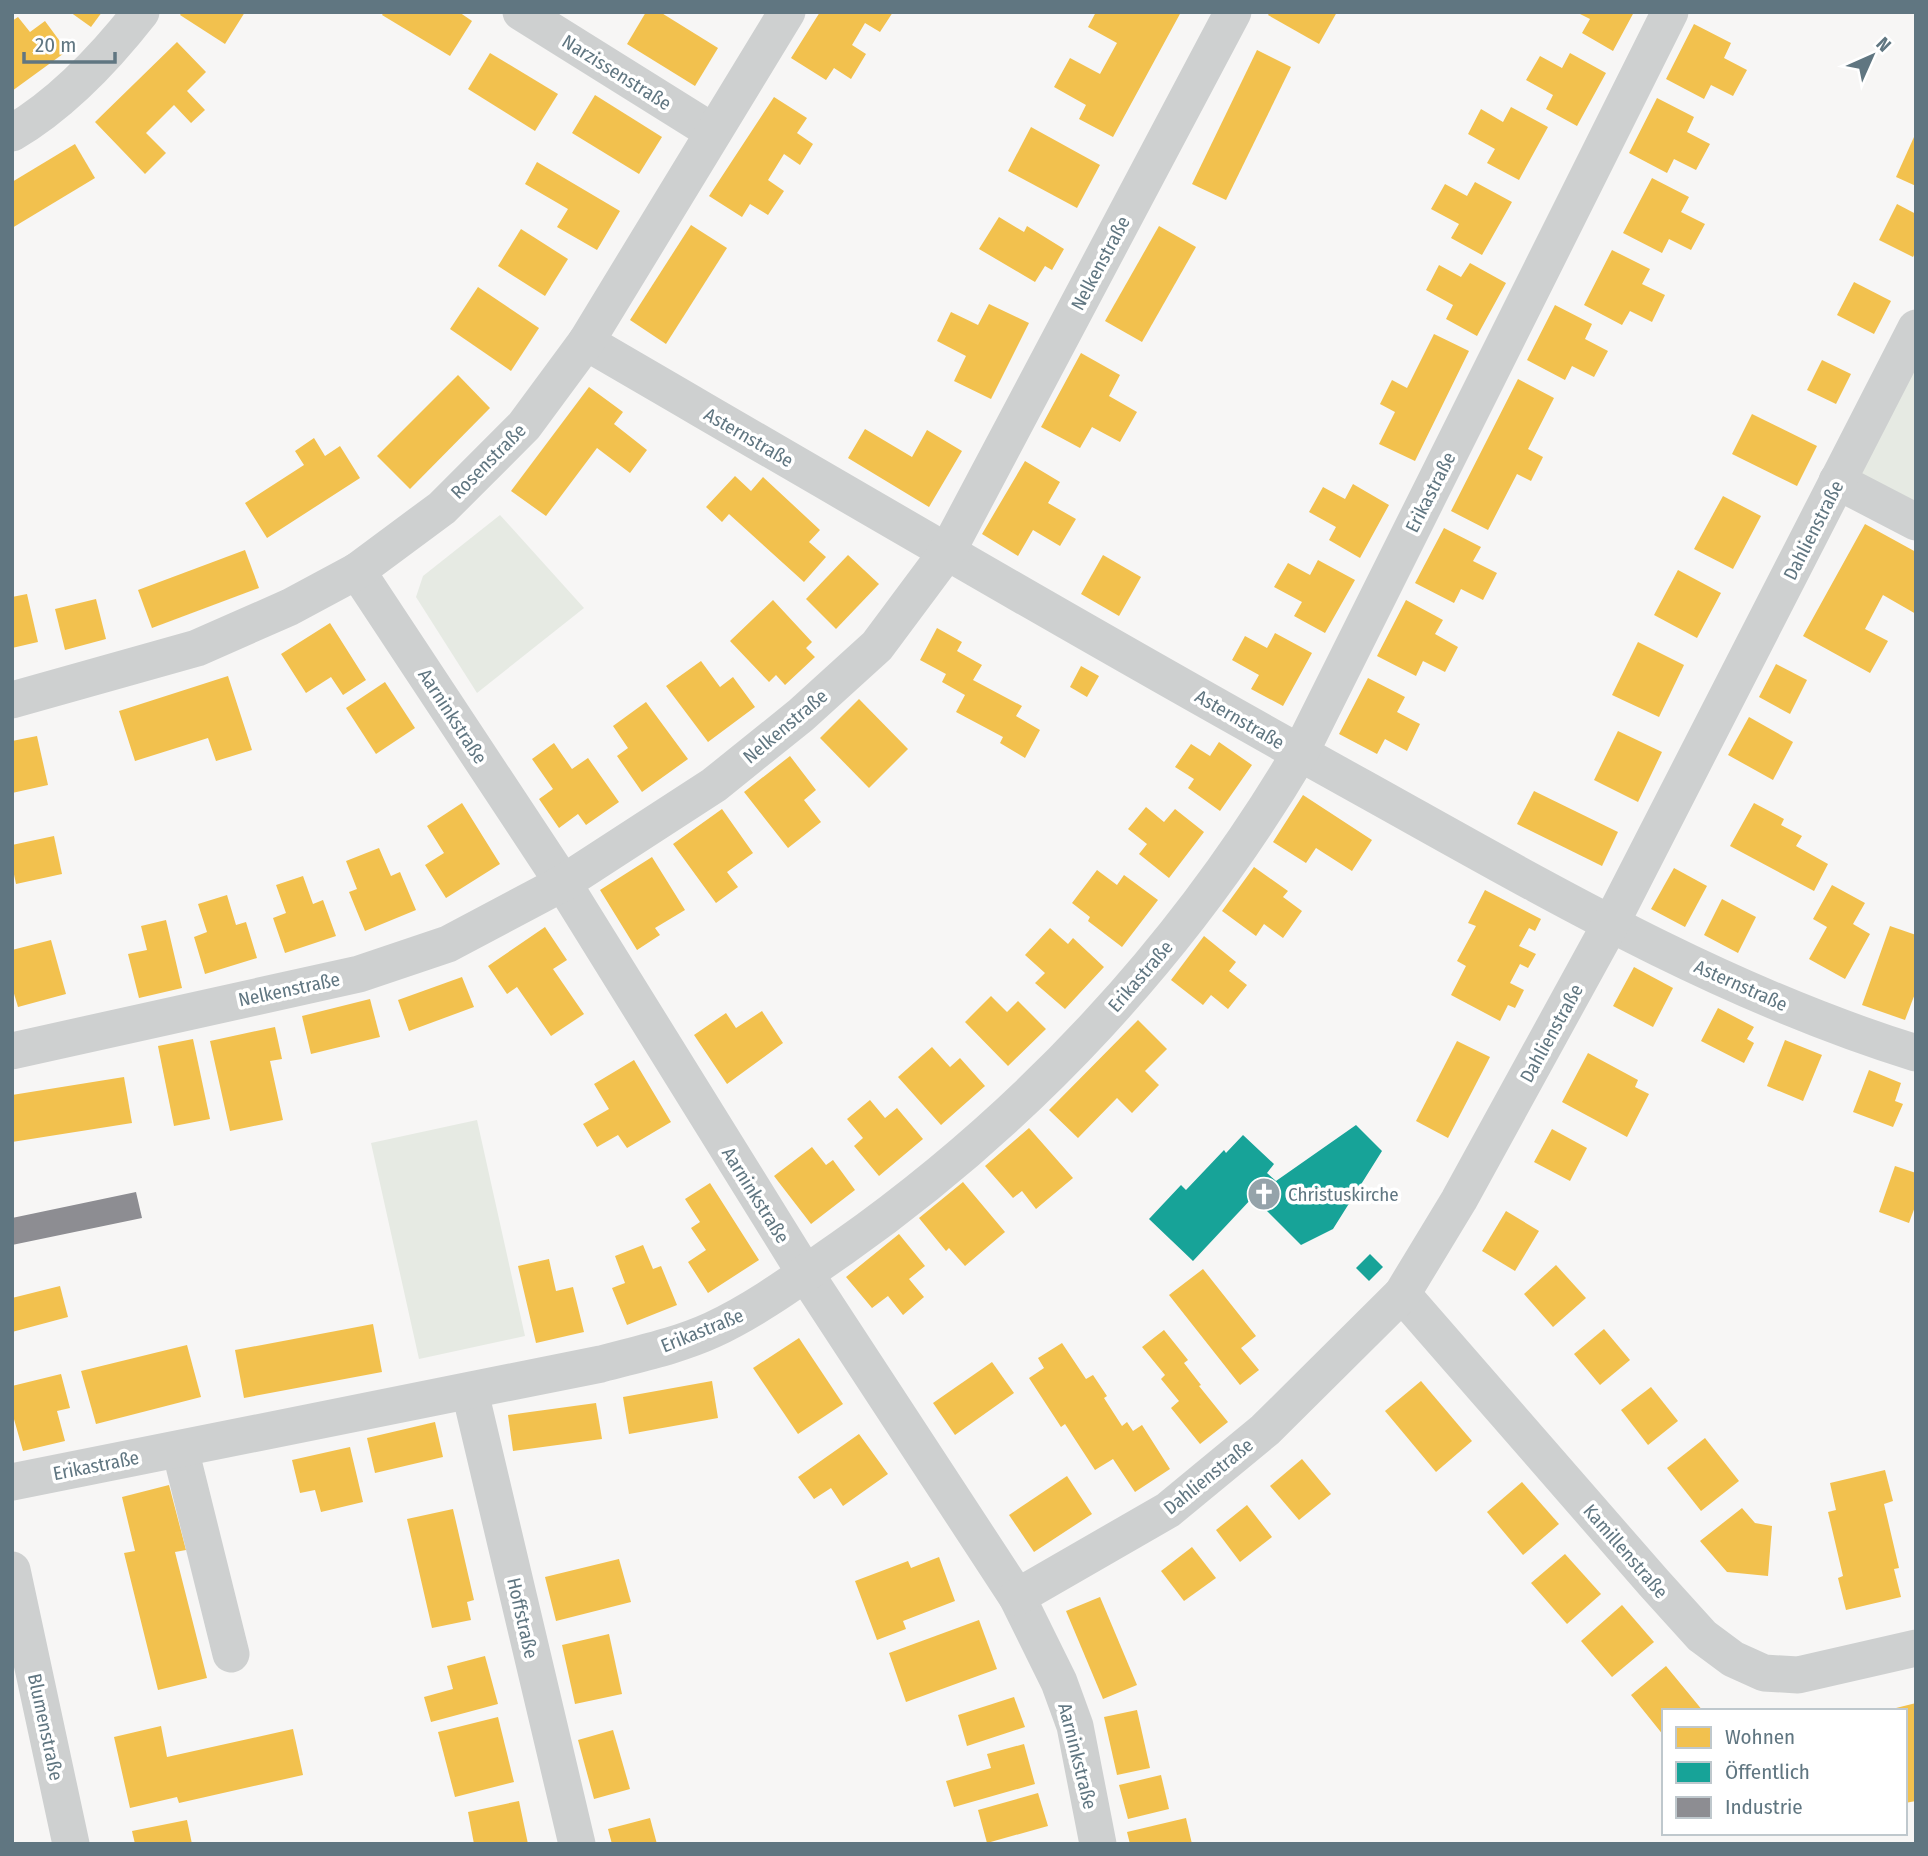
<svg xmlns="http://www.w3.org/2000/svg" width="1928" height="1856" viewBox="0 0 1928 1856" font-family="'Fira Sans Condensed',sans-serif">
<rect width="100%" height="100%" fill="#f7f6f5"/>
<!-- green -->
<g fill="#e6eae3">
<path d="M1916,365V504L1858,478Z"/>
<path d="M500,515L584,608L477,693L416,597L423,576Z"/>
<path d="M477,1120L525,1336L419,1359L371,1143Z"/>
</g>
<!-- homes -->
<g fill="#f2c14e">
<path d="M70,12H102L91,27Z"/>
<path d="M182,12H245L225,44L180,15Z"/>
<path d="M384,12H459L472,21L450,56L382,15Z"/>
<path d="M646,12H660L718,48L695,86L627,44Z"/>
<path d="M820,12H893L880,32L865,23L852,45L866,54L851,79L834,68L826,80L791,58Z"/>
<path d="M1096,12H1181L1113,137L1079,119L1086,105L1054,87L1070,58L1100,74L1117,43L1088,27Z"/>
<path d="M1270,12H1337L1319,44L1268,15Z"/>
<path d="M1576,12H1634L1613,51L1582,33L1590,19Z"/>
<path d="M18,17L30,32L45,21L67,51L12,91V21Z"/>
<path d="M1694,24L1731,43L1724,58L1747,70L1733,96L1711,85L1704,99L1666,79Z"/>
<path d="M177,42L206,72L187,91L205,110L191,123L174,105L146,133L166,153L145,174L95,122Z"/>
<path d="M1257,50L1291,67L1226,200L1192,184Z"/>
<path d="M490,53L558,94L535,131L468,89Z"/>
<path d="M1570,53L1606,73L1577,126L1546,109L1553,95L1526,80L1540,56L1562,68Z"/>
<path d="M595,95L662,137L639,174L572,133Z"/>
<path d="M774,97L807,118L797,133L813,144L800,165L784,154L768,180L784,191L768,215L750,204L742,217L709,196Z"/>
<path d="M1657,98L1694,117L1687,132L1710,144L1696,170L1674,159L1667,173L1629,153Z"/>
<path d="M1511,107L1548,127L1519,180L1487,163L1495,149L1468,134L1481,109L1503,122Z"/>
<path d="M1031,127L1100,165L1077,208L1008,171Z"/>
<path d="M1914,137L1916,138V186L1896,177Z"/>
<path d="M75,144L95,178L12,228V182Z"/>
<path d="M537,162L620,211L597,250L557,227L568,209L525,184Z"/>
<path d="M1652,178L1689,197L1681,212L1705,224L1691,250L1669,239L1662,253L1623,233Z"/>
<path d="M1475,182L1512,202L1482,255L1451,238L1459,224L1431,209L1445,184L1467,196Z"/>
<path d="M1897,204L1916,214V251L1913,257L1879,240Z"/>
<path d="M999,217L1024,232L1027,226L1064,249L1052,270L1045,266L1035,282L979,249Z"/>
<path d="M691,225L727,248L666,344L630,320Z"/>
<path d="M1159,226L1196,247L1142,342L1105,321Z"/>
<path d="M521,229L568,259L545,296L498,266Z"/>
<path d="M1612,250L1650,269L1642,284L1665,295L1652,322L1630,311L1622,325L1584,305Z"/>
<path d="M1470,263L1506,283L1477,336L1446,319L1453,305L1426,290L1439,265L1461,277Z"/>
<path d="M1854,282L1891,301L1874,334L1837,315Z"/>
<path d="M478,287L539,328L511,371L450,329Z"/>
<path d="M989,304L1029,323L991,399L954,381L966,356L937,341L951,312L978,325Z"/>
<path d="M1555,305L1592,324L1585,339L1608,351L1594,377L1572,366L1565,380L1527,360Z"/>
<path d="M1434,334L1469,351L1415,461L1379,444L1395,412L1380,404L1392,380L1407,388Z"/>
<path d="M1081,353L1120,375L1109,396L1137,412L1120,442L1092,427L1080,448L1041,427Z"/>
<path d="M1822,360L1851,374L1836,404L1807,390Z"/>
<path d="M458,375L490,408L410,489L377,456Z"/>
<path d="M1518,379L1554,398L1528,449L1543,457L1531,481L1517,474L1488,530L1451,511Z"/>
<path d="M589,387L623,412L614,424L647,450L630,473L597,448L546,516L511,491Z"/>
<path d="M1752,414L1817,446L1797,486L1732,454Z"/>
<path d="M865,429L912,457L927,430L962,451L929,507L848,458Z"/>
<path d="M314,438L325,456L340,446L360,478L267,538L245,503L304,465L295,451Z"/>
<path d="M1025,461L1060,482L1048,503L1076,519L1060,546L1033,530L1018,556L982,534Z"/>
<path d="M735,476L751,491L763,477L820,530L809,542L826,557L804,582L729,514L722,522L706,507Z"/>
<path d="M1353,484L1389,505L1360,558L1329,540L1336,527L1309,512L1323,487L1345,499Z"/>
<path d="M1723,496L1761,516L1733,569L1694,549Z"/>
<path d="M1865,524L1916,552V614L1883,595L1865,629L1888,641L1870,673L1803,636Z"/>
<path d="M1444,528L1481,547L1473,561L1497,573L1483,600L1461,589L1454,603L1415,583Z"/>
<path d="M245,550L259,588L152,628L138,590Z"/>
<path d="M848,555L879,584L836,629L806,599Z"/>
<path d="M1103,555L1141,577L1119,616L1081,594Z"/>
<path d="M1318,560L1355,580L1325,633L1294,616L1302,602L1274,587L1288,563L1310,575Z"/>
<path d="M1678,570L1721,593L1697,638L1654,615Z"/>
<path d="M27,594L38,642L12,648V597Z"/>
<path d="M96,599L106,639L65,650L55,609Z"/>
<path d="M773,600L812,642L806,648L815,657L785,685L776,675L769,682L730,641Z"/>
<path d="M1406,600L1443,620L1435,634L1458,647L1445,672L1423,661L1416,676L1377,656Z"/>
<path d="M330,623L366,680L343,695L331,677L306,693L281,654Z"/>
<path d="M937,628L962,642L957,651L982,665L973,680L1022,706L1016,716L1040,730L1025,758L1000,743L1003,737L956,712L965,695L942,682L946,674L920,660Z"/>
<path d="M1275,633L1312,653L1283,706L1251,689L1259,675L1232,660L1245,636L1267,648Z"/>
<path d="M1638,642L1684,665L1659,717L1612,695Z"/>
<path d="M701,661L720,687L733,677L755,707L708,742L666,686Z"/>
<path d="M1776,664L1807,680L1790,714L1759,697Z"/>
<path d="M1081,666L1099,676L1087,697L1070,687Z"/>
<path d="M228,676L252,750L216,761L208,738L135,761L119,711Z"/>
<path d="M1368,678L1405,697L1397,712L1420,724L1407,751L1385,739L1377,754L1339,734Z"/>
<path d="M385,682L415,728L376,754L346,708Z"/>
<path d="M859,699L908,749L869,788L820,738Z"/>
<path d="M646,702L688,759L642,792L617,756L628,748L613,726Z"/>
<path d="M1749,717L1793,742L1773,780L1728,755Z"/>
<path d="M1618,731L1662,752L1638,802L1594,780Z"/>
<path d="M37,736L48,785L12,793V741Z"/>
<path d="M1219,742L1252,765L1220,811L1188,788L1194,779L1175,767L1191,744L1210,756Z"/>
<path d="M554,743L572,769L588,758L619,802L586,825L578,814L559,828L539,799L553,789L532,759Z"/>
<path d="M790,756L816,790L804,800L821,822L788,848L744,792Z"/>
<path d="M1534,791L1618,832L1602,866L1517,824Z"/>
<path d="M1303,795L1372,840L1352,871L1316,848L1306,863L1273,842Z"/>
<path d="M462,803L500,864L446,898L425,865L444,853L427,826Z"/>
<path d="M1754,803L1784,819L1781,825L1802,836L1796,846L1828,864L1814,891L1730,846Z"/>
<path d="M1146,807L1164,822L1175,809L1204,832L1169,878L1139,854L1147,844L1128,829Z"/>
<path d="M722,809L753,853L727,872L738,887L716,903L673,844Z"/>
<path d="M54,836L62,874L16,884L12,865V845Z"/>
<path d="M379,848L391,876L400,872L416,910L365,931L349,892L357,889L346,861Z"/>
<path d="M652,857L685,910L655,928L660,935L637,950L600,890Z"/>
<path d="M1254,867L1288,891L1283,897L1302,911L1283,938L1264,924L1256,936L1222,911Z"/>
<path d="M1674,868L1707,886L1685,927L1651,909Z"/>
<path d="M1097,870L1117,885L1124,875L1158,900L1122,947L1088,921L1090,917L1072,903Z"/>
<path d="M303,876L313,904L323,900L336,936L285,953L273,918L286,913L276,885Z"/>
<path d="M1832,885L1865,903L1853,924L1870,934L1845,979L1809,959L1827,927L1813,919Z"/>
<path d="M1485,890L1541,919L1535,931L1529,928L1519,946L1536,954L1528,968L1520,964L1510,983L1524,990L1515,1008L1508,1005L1500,1021L1451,995L1466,966L1457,961L1476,926L1468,923Z"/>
<path d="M227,895L236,925L246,922L257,958L205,974L194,937L207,932L198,904Z"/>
<path d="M1722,899L1756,917L1738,953L1704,935Z"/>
<path d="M166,920L182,988L139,998L128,954L147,950L141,926Z"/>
<path d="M1890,926L1916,935V991L1905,1020L1862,1005Z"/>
<path d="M545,927L567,960L553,969L584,1014L551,1036L517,987L507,994L488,966Z"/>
<path d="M1050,928L1068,944L1073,938L1104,967L1065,1009L1035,983L1045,973L1025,955Z"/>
<path d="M1204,936L1236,962L1229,971L1247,985L1228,1009L1211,995L1203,1005L1171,980Z"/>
<path d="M51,940L66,994L18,1007L12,987V950Z"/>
<path d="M1634,967L1673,988L1653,1027L1613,1006Z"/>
<path d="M462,977L474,1007L409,1031L398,1000Z"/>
<path d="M991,996L1007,1012L1018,1001L1046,1029L1008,1066L965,1022Z"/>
<path d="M370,999L380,1037L311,1054L302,1016Z"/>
<path d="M1718,1008L1754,1027L1747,1039L1754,1043L1744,1063L1701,1041Z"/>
<path d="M762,1011L783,1043L727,1084L694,1035L726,1013L736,1028Z"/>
<path d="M1138,1020L1167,1049L1145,1071L1159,1085L1132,1113L1117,1098L1078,1138L1049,1110Z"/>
<path d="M275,1027L282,1059L270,1061L283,1120L230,1131L210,1041Z"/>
<path d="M193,1039L210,1119L174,1126L158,1046Z"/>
<path d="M1785,1040L1822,1055L1803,1101L1767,1086Z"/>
<path d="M1457,1041L1490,1057L1448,1138L1416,1121Z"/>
<path d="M932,1047L950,1067L960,1058L985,1086L941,1125L898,1077Z"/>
<path d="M1588,1053L1638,1080L1635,1087L1649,1094L1627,1137L1562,1102Z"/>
<path d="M634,1060L671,1122L627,1148L618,1135L597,1147L583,1124L609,1109L594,1084Z"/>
<path d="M1869,1070L1901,1083L1895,1101L1903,1104L1893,1127L1853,1112Z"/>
<path d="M124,1077L132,1123L12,1142V1095Z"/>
<path d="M870,1100L885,1118L897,1108L923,1139L879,1176L854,1146L863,1138L847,1119Z"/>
<path d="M1029,1128L1073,1178L1036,1209L1022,1191L1013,1198L985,1166Z"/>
<path d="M1552,1129L1587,1148L1570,1181L1534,1162Z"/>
<path d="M812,1147L826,1165L833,1160L855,1190L811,1224L774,1176Z"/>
<path d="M1895,1166L1916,1173V1204L1909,1223L1879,1212Z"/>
<path d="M963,1182L1005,1232L965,1266L949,1248L946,1251L919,1218Z"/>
<path d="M710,1183L759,1260L708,1293L688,1262L706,1250L691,1228L700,1222L685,1199Z"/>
<path d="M1506,1211L1539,1231L1515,1271L1482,1251Z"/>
<path d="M899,1234L925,1266L909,1279L924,1297L903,1315L888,1296L872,1308L846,1277Z"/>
<path d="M643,1245L653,1269L661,1266L677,1305L627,1325L612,1288L625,1283L615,1256Z"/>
<path d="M549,1259L556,1291L573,1287L584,1332L536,1343L518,1266Z"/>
<path d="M1556,1265L1586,1298L1553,1327L1524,1294Z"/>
<path d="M1203,1269L1256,1336L1241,1348L1259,1370L1240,1385L1169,1295Z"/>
<path d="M60,1286L68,1317L12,1332V1298Z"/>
<path d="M373,1324L382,1372L244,1398L235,1350Z"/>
<path d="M1604,1329L1630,1360L1600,1385L1574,1354Z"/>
<path d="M1164,1330L1188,1360L1184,1363L1201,1385L1199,1386L1228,1422L1200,1444L1171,1408L1179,1401L1161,1379L1165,1375L1142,1347Z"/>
<path d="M799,1338L843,1404L798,1434L753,1368Z"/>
<path d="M1062,1343L1086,1379L1093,1375L1107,1396L1104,1398L1122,1426L1127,1422L1133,1431L1142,1425L1170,1469L1135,1492L1113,1459L1095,1470L1065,1424L1061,1427L1029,1378L1044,1368L1038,1358Z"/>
<path d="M187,1345L201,1397L96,1424L81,1371Z"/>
<path d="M992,1362L1014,1393L955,1435L933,1403Z"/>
<path d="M61,1374L70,1408L57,1411L65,1441L23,1451L12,1412V1386Z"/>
<path d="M712,1381L718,1418L629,1434L623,1397Z"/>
<path d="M1421,1381L1472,1441L1436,1472L1385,1411Z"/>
<path d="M1651,1387L1678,1421L1648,1445L1621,1410Z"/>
<path d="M596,1403L602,1439L513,1451L508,1415Z"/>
<path d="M435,1422L443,1457L375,1473L367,1438Z"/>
<path d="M859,1434L888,1474L843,1506L831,1488L814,1499L798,1477Z"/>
<path d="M1705,1438L1739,1481L1701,1511L1667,1468Z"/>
<path d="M350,1447L363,1502L321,1512L315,1490L300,1493L292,1460Z"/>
<path d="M1302,1459L1331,1494L1299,1520L1270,1486Z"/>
<path d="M1885,1470L1893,1501L1884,1504L1899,1568L1894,1569L1901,1597L1846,1610L1838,1578L1843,1576L1828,1512L1836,1510L1830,1483Z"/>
<path d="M1067,1476L1092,1514L1034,1552L1009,1515Z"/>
<path d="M1522,1482L1559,1524L1523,1555L1487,1512Z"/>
<path d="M169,1485L186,1550L175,1552L207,1678L158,1690L124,1553L135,1551L122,1497Z"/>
<path d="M1247,1505L1272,1537L1240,1562L1216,1530Z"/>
<path d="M1742,1508L1755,1523L1772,1526L1768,1576L1727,1572L1700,1541Z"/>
<path d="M453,1509L474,1600L467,1602L471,1620L432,1628L407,1519Z"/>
<path d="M1192,1547L1216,1578L1184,1601L1161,1571Z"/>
<path d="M1565,1554L1601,1594L1567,1624L1531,1583Z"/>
<path d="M939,1557L955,1601L903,1621L906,1629L877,1640L855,1581L908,1561L911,1568Z"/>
<path d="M619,1559L631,1602L556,1621L545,1577Z"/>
<path d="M1100,1597L1137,1685L1103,1699L1066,1611Z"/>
<path d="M1622,1605L1654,1642L1612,1677L1581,1641Z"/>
<path d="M979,1620L997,1669L906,1702L889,1653Z"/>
<path d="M609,1634L622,1694L575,1704L562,1645Z"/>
<path d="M485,1656L498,1704L431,1722L424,1697L453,1689L447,1666Z"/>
<path d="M1666,1666L1703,1711H1664V1736L1631,1695Z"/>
<path d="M1014,1697L1025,1727L967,1746L958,1715Z"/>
<path d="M1916,1703V1801L1905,1803V1711L1888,1710Z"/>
<path d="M1137,1710L1150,1768L1117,1775L1104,1717Z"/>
<path d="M498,1717L514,1782L455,1797L438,1732Z"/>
<path d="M161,1726L167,1757L293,1729L303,1775L179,1803L177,1797L130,1808L114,1737Z"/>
<path d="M613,1730L630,1789L594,1799L578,1740Z"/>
<path d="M1024,1744L1035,1784L954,1807L946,1781L991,1768L987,1754Z"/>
<path d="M1161,1775L1169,1809L1128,1819L1119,1785Z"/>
<path d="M1038,1793L1048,1826L987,1843L978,1810Z"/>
<path d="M519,1801L528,1844H474L468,1812Z"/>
<path d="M650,1818L657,1844H612L608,1829Z"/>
<path d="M1186,1818L1192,1844H1130L1127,1832Z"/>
<path d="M187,1820L192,1844H135L132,1831Z"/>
</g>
<!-- public -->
<g fill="#17a398">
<path d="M1356,1125L1382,1151L1333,1229L1301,1245L1253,1197L1193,1261L1149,1219L1181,1185L1186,1190L1224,1150L1226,1153L1243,1135L1274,1164L1267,1173L1276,1181Z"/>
<path d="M1370,1254L1383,1267L1369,1281L1356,1268Z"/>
</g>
<!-- industry -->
<path fill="#8d8d92" d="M136,1192L142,1218L12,1245V1218Z"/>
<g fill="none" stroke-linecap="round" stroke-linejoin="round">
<!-- minor -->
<g stroke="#ced0d0" stroke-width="37">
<path d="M521,12L713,132"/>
<path d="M12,133C63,103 105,58 141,12"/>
<path d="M586,342C844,492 1101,643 1363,788C1541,887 1719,992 1916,1053"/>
<path d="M1837,481L1916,522"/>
<path d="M357,571L563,883L805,1273L1017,1597L1059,1682L1075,1726L1098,1844"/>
<path d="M12,700L197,648L290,607L357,571L442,508L524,426L586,342L787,12"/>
<path d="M12,1051L359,974L448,944L563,883L714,785L801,715L877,646L947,552L1233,12"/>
<path d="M1402,1294L1654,1583L1702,1636L1733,1659L1764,1673L1798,1675L1916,1648"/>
<path d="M470,1392L577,1844"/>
<path d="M180,1449L231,1654"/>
<path d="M12,1482L601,1364C638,1354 677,1346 712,1330C759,1308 800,1277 842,1248C1028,1117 1184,949 1300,753L1670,12"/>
<path d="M12,1570L71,1844"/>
<path d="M1017,1597L1168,1510L1265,1430L1402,1294L1459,1200L1610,925L1916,328"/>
</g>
</g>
<!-- icons -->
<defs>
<symbol id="church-disc" viewBox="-11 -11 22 22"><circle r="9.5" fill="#95a3aa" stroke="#fff"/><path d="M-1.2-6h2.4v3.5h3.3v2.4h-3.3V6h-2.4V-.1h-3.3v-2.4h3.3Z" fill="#fff"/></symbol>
</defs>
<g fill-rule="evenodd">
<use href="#church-disc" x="1245" y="1175" width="38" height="38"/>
</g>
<g text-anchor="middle" stroke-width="7" stroke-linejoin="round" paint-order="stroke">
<!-- street labels -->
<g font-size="19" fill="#607681" stroke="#fff">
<text transform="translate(617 72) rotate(32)" y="7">Narzissenstraße</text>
<text transform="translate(1100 263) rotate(-62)" y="7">Nelkenstraße</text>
<text transform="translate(749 437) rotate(30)" y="7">Asternstraße</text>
<text transform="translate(488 461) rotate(-45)" y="7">Rosenstraße</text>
<text transform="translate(1430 492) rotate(-63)" y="7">Erikastraße</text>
<text transform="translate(1813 530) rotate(-63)" y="7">Dahlienstraße</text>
<text transform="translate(453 716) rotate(57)" y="7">Aarninkstraße</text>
<text transform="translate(1240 719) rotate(30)" y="7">Asternstraße</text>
<text transform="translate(785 726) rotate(-40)" y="7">Nelkenstraße</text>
<text transform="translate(1140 976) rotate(-49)" y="7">Erikastraße</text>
<text transform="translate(1741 985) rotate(24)" y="7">Asternstraße</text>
<text transform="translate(289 989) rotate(-12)" y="7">Nelkenstraße</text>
<text transform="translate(1551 1033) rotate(-61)" y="7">Dahlienstraße</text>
<text transform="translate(756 1195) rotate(58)" y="7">Aarninkstraße</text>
<text transform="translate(702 1330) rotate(-22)" y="7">Erikastraße</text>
<text transform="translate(96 1465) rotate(-11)" y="7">Erikastraße</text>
<text transform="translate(1208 1476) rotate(-39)" y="7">Dahlienstraße</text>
<text transform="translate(1626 1551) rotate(49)" y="7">Kamillenstraße</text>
<text transform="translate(523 1618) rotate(77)" y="7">Hoffstraße</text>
<text transform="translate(46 1727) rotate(78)" y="7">Blumenstraße</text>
<text transform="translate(1078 1756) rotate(76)" y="7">Aarninkstraße</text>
</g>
<!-- poi labels -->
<g font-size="19" fill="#607681" stroke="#fff" text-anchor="start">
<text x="1288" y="1201">Christuskirche</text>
</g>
</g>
<!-- border -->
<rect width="1928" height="1856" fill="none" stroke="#607681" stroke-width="28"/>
<!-- legend -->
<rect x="1662" y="1709" width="245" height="126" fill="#ffffff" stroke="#bfc8cd" stroke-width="2"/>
<rect x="1676" y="1727" width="35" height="21" fill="#f2c14e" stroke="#bfc8cd" stroke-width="2"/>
<text x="1725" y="1744" font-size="21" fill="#607681">Wohnen</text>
<rect x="1676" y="1762" width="35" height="21" fill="#17a398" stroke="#bfc8cd" stroke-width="2"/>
<text x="1725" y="1779" font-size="21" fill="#607681">Öffentlich</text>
<rect x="1676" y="1797" width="35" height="21" fill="#8d8d92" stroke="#bfc8cd" stroke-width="2"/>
<text x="1725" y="1814" font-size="21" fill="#607681">Industrie</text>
<!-- north arrow -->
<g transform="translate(1872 56) rotate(45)" stroke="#ffffff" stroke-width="5" paint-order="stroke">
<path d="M0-5L12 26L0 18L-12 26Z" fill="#607681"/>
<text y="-10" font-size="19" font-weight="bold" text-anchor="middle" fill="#607681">N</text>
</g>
<!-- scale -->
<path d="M24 52v10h91v-10" fill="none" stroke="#607681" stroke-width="3.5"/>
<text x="35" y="52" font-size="21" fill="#607681" stroke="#ffffff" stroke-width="5" paint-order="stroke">20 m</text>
</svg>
